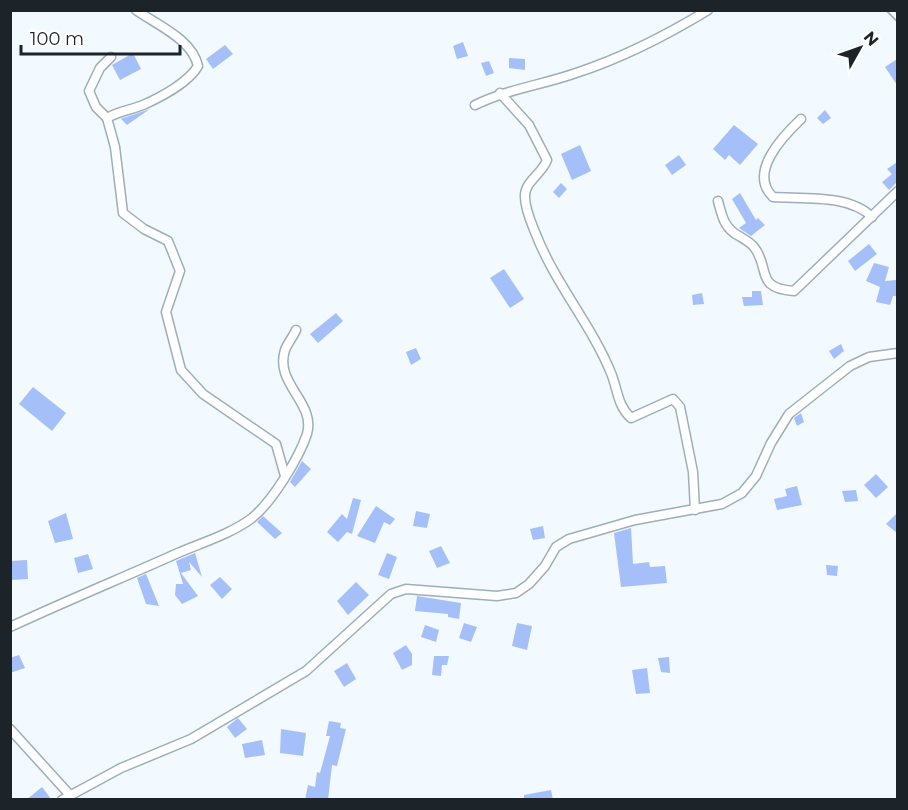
<svg xmlns="http://www.w3.org/2000/svg" width="908" height="810" viewBox="0 0 908 810" font-family="Montserrat,sans-serif">
<rect width="100%" height="100%" fill="#f2f9ff"/>
<!-- building -->
<g fill="#a5bff9">
<path d="M463,42L468,56L457,59L453,46Z"/>
<path d="M225,45L233,54L213,69L206,59Z"/>
<path d="M133,53L141,69L120,80L112,65Z"/>
<path d="M509,58L525,59V70L509,68Z"/>
<path d="M897,59V85L885,67Z"/>
<path d="M489,61L494,73L486,76L481,63Z"/>
<path d="M150,109L127,125L121,119L123,118Z"/>
<path d="M825,110L831,118L823,124L817,118Z"/>
<path d="M734,125L758,144L740,165L729,155L725,160L713,149Z"/>
<path d="M580,145L591,171L572,180L561,154Z"/>
<path d="M679,155L686,165L672,175L665,165Z"/>
<path d="M897,162V182L889,190L882,182L892,174L887,169Z"/>
<path d="M561,183L567,189L559,198L553,192Z"/>
<path d="M740,193L756,220L758,218L765,225L751,236L739,228L746,223L732,199Z"/>
<path d="M869,244L877,254L855,271L848,261Z"/>
<path d="M874,263L889,267L885,281L897,280V296H893L890,305L876,302L880,287L866,281Z"/>
<path d="M504,269L524,299L510,308L490,278Z"/>
<path d="M752,291H761L763,305L744,306L742,297H752Z"/>
<path d="M702,293L704,304L693,305L692,295Z"/>
<path d="M336,313L343,321L318,343L310,334Z"/>
<path d="M841,344L844,351L834,359L829,351Z"/>
<path d="M416,348L421,359L411,365L406,352Z"/>
<path d="M33,387L66,413L52,431L19,404Z"/>
<path d="M801,413L804,422L797,426L794,418Z"/>
<path d="M302,461L311,469L295,487L290,482Z"/>
<path d="M876,474L888,487L876,498L864,485Z"/>
<path d="M797,486L802,505L777,510L774,499L787,496L785,489Z"/>
<path d="M856,490L858,501L845,502L842,491Z"/>
<path d="M353,498L361,500L352,534L347,532L338,542L327,532L342,514L347,519Z"/>
<path d="M376,506L395,519L390,525L384,522L375,543L357,536Z"/>
<path d="M416,511L430,514L427,528L413,526Z"/>
<path d="M66,513L73,539L55,543L48,521Z"/>
<path d="M897,513V533L886,524Z"/>
<path d="M263,516L282,533L275,539L257,522Z"/>
<path d="M543,526L545,538L533,540L530,529Z"/>
<path d="M631,528L633,564L649,562L650,567L665,566L667,583L621,587L614,533Z"/>
<path d="M441,546L450,563L437,568L429,551Z"/>
<path d="M195,553L202,577L189,562L191,570L181,573L198,596L182,604L175,595L176,584H183L176,561Z"/>
<path d="M387,553L397,557L389,579L378,575Z"/>
<path d="M88,554L93,569L78,573L74,558Z"/>
<path d="M27,560L28,579L11,580L10,561Z"/>
<path d="M826,565L838,566L837,576L827,575Z"/>
<path d="M146,574L159,606L146,604L137,578Z"/>
<path d="M220,577L232,589L222,599L210,585Z"/>
<path d="M356,582L369,595L348,615L337,601Z"/>
<path d="M417,596L461,603L459,619L448,617V614L415,611Z"/>
<path d="M464,623L477,627L471,642L459,638Z"/>
<path d="M517,623L532,626L527,650L512,646Z"/>
<path d="M425,625L439,630L436,642L421,637Z"/>
<path d="M406,645L412,654V665L402,670L393,653Z"/>
<path d="M19,655L25,668L10,673V658Z"/>
<path d="M434,656H449L447,665H442L441,676L432,675Z"/>
<path d="M669,657L670,673L661,672L658,658Z"/>
<path d="M347,663L356,679L344,687L334,671Z"/>
<path d="M647,668L650,693L636,694L632,670Z"/>
<path d="M238,718L247,729L235,738L227,727Z"/>
<path d="M329,721L341,723L340,728L346,729L337,766L332,765L328,800H305L308,785L315,787L317,772L320,773L330,736H326Z"/>
<path d="M281,729L306,733L303,756L280,753Z"/>
<path d="M262,740L265,755L245,758L242,744Z"/>
<path d="M42,787L52,800H26Z"/>
<path d="M551,790L553,800H524V795Z"/>
</g>
<g fill="none" stroke-linecap="round" stroke-linejoin="round">
<defs>
<path id="lane" d="M890,10L898,18"/>
<g id="street">
<path d="M111,57L100,68L89,91L96,107L107,118C119,111 131,110 143,105C161,97 189,82 198,66C192,39 157,25 136,10"/>
<path d="M500,93L529,125L547,160C542,174 524,182 525,197C525,209 531,222 535,232C555,284 591,324 611,373C618,390 617,405 631,418L673,399L680,407L693,472L695,510"/>
<path d="M475,105C508,89 542,85 576,73C622,58 667,35 708,10"/>
<path d="M107,118L115,147L123,213L144,229L168,241L180,271L166,312L181,370L203,394L276,444L285,476"/>
<path d="M801,119C782,137 748,173 773,197C803,199 849,194 872,217"/>
<path d="M718,201C722,216 724,228 739,236C744,239 750,242 754,247C771,269 754,288 794,291L898,191"/>
<path d="M10,627C66,601 122,578 178,553C201,543 231,534 252,518C272,502 299,458 307,434C316,402 274,384 285,350C287,344 293,337 296,330"/>
<path d="M10,729L69,794"/>
<path d="M62,800L121,768L191,739L306,671L391,594L406,589L497,596L516,593L529,584L545,566L556,547L569,539L635,520L722,504L742,493L756,476L771,443L789,414L850,366L869,357L898,353"/>
</g>
</defs>
<!-- lane casing -->
<use href="#lane" stroke="#9cafbb" stroke-width="8"/>
<!-- street casing -->
<use href="#street" stroke="#9cafbb" stroke-width="11"/>
<!-- lane -->
<use href="#lane" stroke="#fff" stroke-width="4.5"/>
<!-- street -->
<use href="#street" stroke="#fff" stroke-width="8"/>
</g>
<!-- border -->
<rect width="908" height="810" fill="none" stroke="#1d2429" stroke-width="24"/>
<!-- north arrow -->
<g transform="translate(860 48) rotate(50)" stroke="#ffffff" stroke-width="4.5" paint-order="stroke">
<path d="M0-4.5L10 22L0 15L-10 22Z" fill="#1d2429"/>
<text y="-9" font-size="16" font-weight="bold" text-anchor="middle" fill="#1d2429">N</text>
</g>
<!-- scale -->
<path d="M21 45v9h159v-9" fill="none" stroke="#1d2429" stroke-width="3"/>
<text x="30" y="45" font-size="18" fill="#1d2429" stroke="#ffffff" stroke-width="4.5" paint-order="stroke">100 m</text>
</svg>
